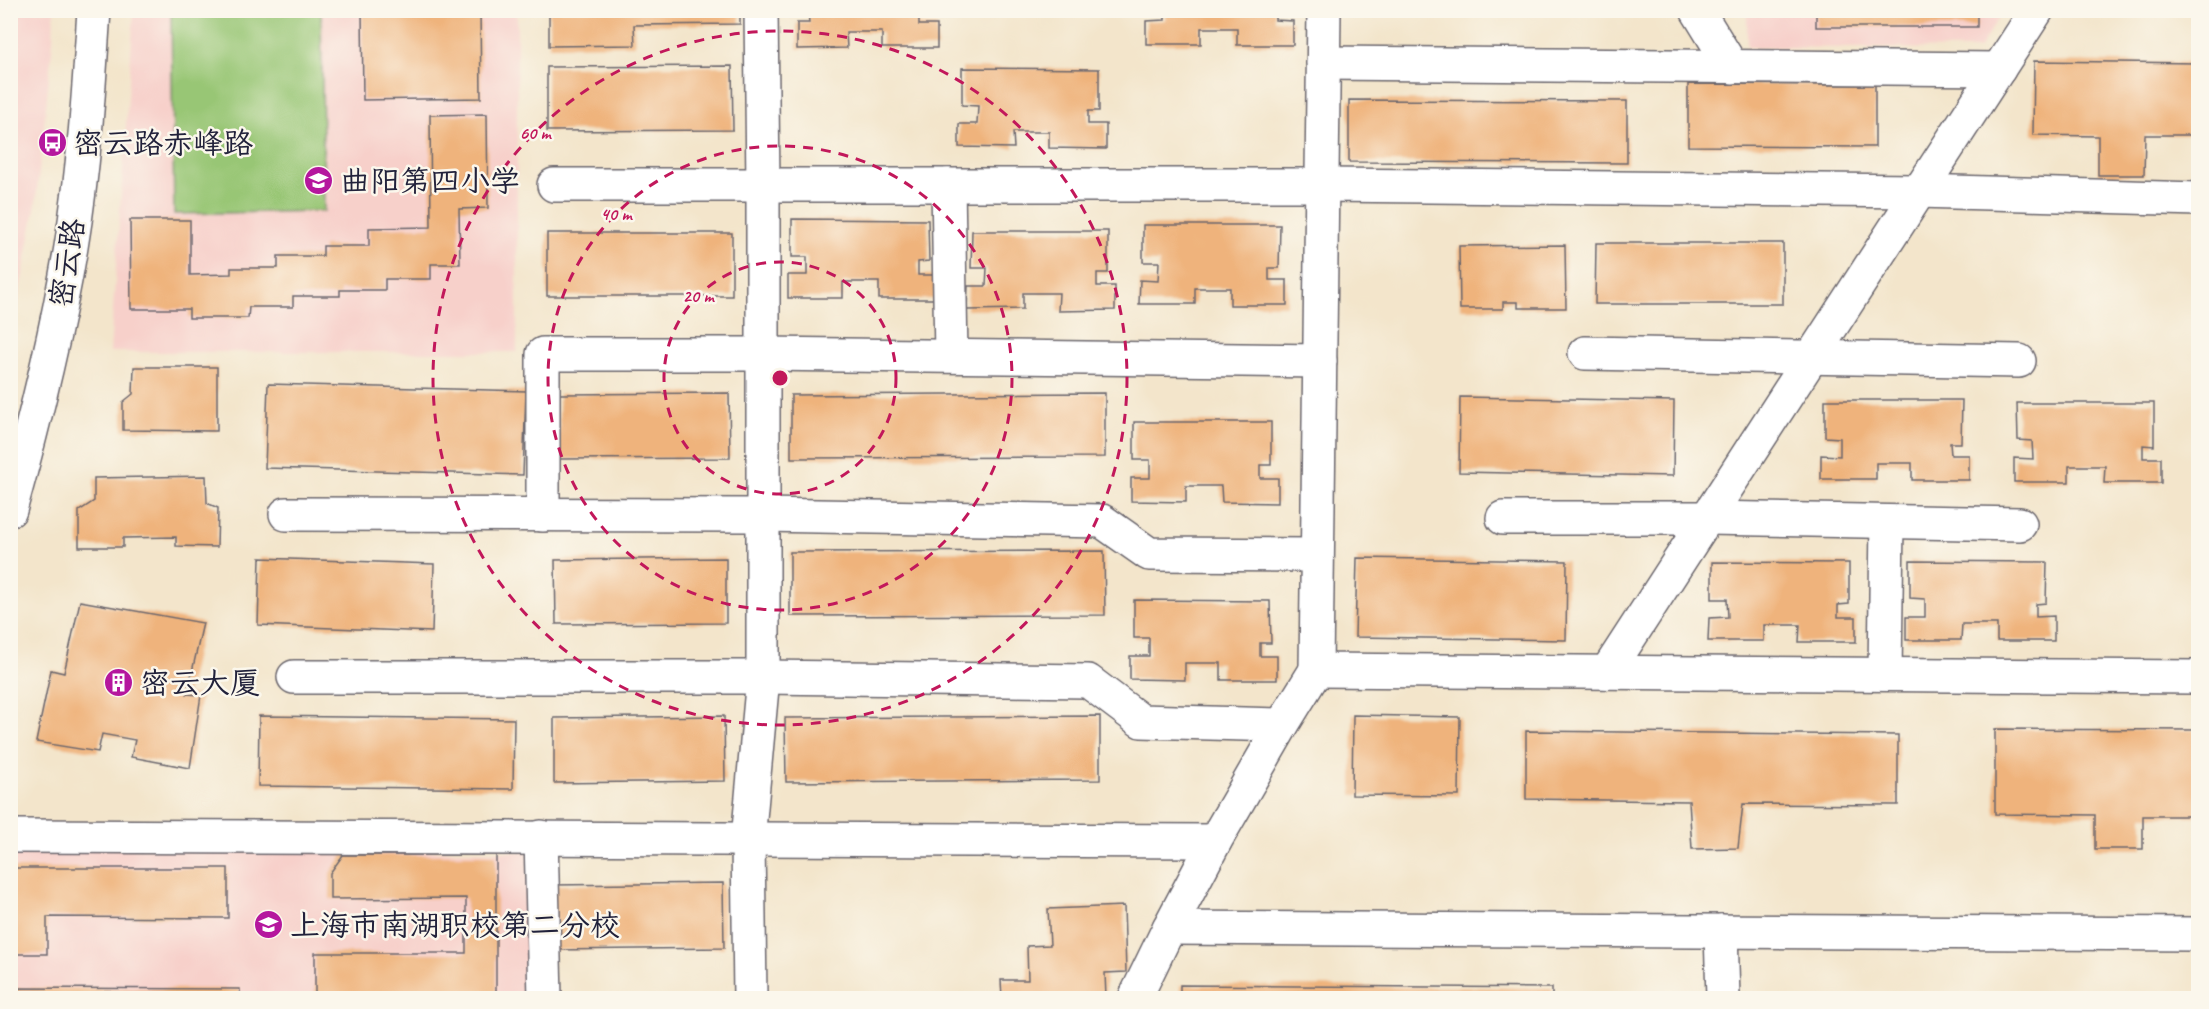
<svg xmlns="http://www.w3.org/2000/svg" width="2209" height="1009" viewBox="0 0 2209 1009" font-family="Caveat,'LXGW WenKai TC',sans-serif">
<rect width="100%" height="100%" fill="#fbf7ec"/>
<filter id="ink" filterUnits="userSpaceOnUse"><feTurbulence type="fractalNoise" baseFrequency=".0167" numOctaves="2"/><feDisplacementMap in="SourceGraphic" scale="12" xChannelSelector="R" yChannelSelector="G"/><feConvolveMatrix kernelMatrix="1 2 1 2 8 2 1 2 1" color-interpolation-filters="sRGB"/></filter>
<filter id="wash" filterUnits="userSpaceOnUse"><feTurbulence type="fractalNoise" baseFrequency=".008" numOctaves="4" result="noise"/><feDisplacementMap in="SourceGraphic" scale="24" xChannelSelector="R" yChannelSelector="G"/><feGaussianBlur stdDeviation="1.35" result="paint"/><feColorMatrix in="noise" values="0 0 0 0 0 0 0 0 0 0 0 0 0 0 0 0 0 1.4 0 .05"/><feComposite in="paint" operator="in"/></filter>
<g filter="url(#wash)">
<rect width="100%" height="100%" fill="#f3e5cb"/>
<!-- built -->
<g fill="#f7d0ca">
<path d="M11,10L54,11L53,40L35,209L11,340Z"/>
<path d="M134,11H517V352H110Z"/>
<path d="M1747,11H2003L1979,49L1747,47Z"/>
<path d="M11,847L528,852L527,998H11Z"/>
</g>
<!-- green -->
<path fill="#98c674" stroke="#5d7458" stroke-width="1.5" d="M171,11H321L324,211L174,214Z"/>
<g id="blocks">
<!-- building -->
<g fill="#efb37b">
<path d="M362,10H480L481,98L363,100Z"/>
<path d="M549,10H740V24L634,25L635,45L549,46Z"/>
<path d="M808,10H919V25H937V48H882V32H846L847,48L797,49V23H809Z"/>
<path d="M1165,10H1275V20L1293,21V45H1237V28H1201V44H1146V21L1165,20Z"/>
<rect x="1816" y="10" width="161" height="17"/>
<path d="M2034,61L2198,63V135H2145L2144,175H2098V136L2033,135Z"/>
<path d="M732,66L733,130L547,131V67Z"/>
<path d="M962,68L1099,69V111H1088V124H1106V149L1049,148V132H1013L1014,148L959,147V124H977L978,106L962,105Z"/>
<path d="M1688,84L1875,85V147L1688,146Z"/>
<path d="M1349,100L1627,101V163L1349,162Z"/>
<path d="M487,114L488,208L459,209L460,264H431V279H385V290H340V296H293V307H249L248,318H189V309H131L130,220H190V275L231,274V268H278V256H323V246H369V228L431,227L430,115Z"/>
<path d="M792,219L928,220L929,261L918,262V275H935V299H879V282H843V298H788V275H807V257H792Z"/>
<path d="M1143,225H1280L1279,268H1269V280H1287V305H1230V288H1195V304H1139L1140,280L1158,281L1159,262H1143Z"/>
<path d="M972,231H1108V273H1097V286H1115V310L1058,311L1059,293H1023V309L967,310L968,286H986L987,268H971Z"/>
<rect x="547" y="233" width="185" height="63"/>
<path d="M1596,243H1783V304H1595Z"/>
<path d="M1565,245L1566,308H1518V302H1503V309H1460L1459,246Z"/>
<path d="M134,367H217V431L123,430V402L133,394Z"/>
<path d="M268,384L526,391L523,475L265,468Z"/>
<path d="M729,393L730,458L559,459V394Z"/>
<path d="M1105,393V457L791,458V395Z"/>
<path d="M1460,397L1674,401L1673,476L1459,472Z"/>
<path d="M1825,400H1962L1961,443H1950L1951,455H1969V480H1912V463H1876V479H1821V455L1840,456V438L1825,437Z"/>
<path d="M2017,403H2154V446L2143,445V458H2161V483H2104L2105,466H2069V482H2014V458L2033,459L2032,441L2018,440Z"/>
<path d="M1134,422H1271V465H1260V478H1278V503L1222,502L1221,486H1186V502L1131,501V478H1150V460H1134Z"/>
<path d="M206,476L207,503L218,508L217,547L176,546V537L123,538V547H79V511L94,501V478Z"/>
<path d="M1104,551L1105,615L790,616V552Z"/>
<path d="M260,558L434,564L432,632L258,625Z"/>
<path d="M726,558V623L556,624L555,560Z"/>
<path d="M1357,558L1567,561L1566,640L1355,637Z"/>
<path d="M1910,561L2047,562L2046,603L2036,604V617L2054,616V641H1997V624H1962L1961,640H1906V617H1925V599L1910,598Z"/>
<path d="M1712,562L1849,563V604L1838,605V617H1856V642H1799L1800,625H1764V641H1708L1709,618L1728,617L1727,599H1712Z"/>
<path d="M1134,600L1270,601L1271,643H1260V656H1277V680H1221V663H1185V680L1130,679V656H1149V638H1134Z"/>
<path d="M80,601L203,623L187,694L201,695L190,768L131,757L135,740L102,734L98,752L36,742L51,670L64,673Z"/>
<path d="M1353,715L1460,717L1459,796L1352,795Z"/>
<path d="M259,716L514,719L513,789L258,786Z"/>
<path d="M724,716L725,781L554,783V718Z"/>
<path d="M1100,716V780L786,782L785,718Z"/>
<path d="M1995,729L2198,730V816H2143V849H2095V815L1995,814Z"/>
<path d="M1526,731L1898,735V805L1743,804L1738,848L1692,849L1689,801L1526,799Z"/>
<path d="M343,855H496V998H315V953H466V898L330,899V873Z"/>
<path d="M10,868H228V918L47,917V954H10Z"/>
<path d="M723,883L724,948L553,950L552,885Z"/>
<path d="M1124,906L1126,972L1105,973L1106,998H1002L1001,980H1028L1027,946L1050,945L1048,909Z"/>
<path d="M1180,985L1552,988V998H1180Z"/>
<path d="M10,988L240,989V998H10Z"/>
</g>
</g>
</g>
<g filter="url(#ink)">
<use href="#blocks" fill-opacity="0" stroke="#6b666d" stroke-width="1.5"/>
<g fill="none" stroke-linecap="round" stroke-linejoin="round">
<defs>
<g id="minor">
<path d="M1324,10L1316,670L2198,677"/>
<path d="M1697,10L1732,67"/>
<path d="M1323,63L1999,69"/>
<path d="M554,185H1322L1918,191L2198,199"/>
<path d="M948,185L951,355"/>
<path d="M1585,353L2019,361"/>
<path d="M10,510C34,424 56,336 71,247C84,169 89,89 94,10"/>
<path d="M286,514L763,515L1102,521L1149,554L1316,555"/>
<path d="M543,515V354H764L1320,361"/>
<path d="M1503,518H1708L2020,524"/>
<path d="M1607,672C1751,452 1893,230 2037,10"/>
<path d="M1885,673L1887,522"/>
<path d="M294,677H763L1088,681L1141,721L1282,725"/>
<path d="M10,836L1215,841L1282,725L1316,670"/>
<path d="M541,837L545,998"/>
<path d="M1169,928L2198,934"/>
<path d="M1721,931L1723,998"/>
<path d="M750,998L748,840L763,677V185L761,10"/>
<path d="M1135,998L1169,928L1215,841"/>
</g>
</defs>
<!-- minor casing -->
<use href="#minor" stroke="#6b666d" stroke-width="36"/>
<!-- minor -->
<use href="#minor" stroke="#fff" stroke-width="33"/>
</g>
</g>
<!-- distance rings -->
<g fill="none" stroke="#c2185b" stroke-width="3" stroke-dasharray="10 8">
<circle cx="780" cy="378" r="116"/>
<circle cx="780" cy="378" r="232"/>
<circle cx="780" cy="378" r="347"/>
</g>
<!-- icons -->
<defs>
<symbol id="bus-disc" viewBox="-11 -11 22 22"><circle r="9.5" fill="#b5179e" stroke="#fbf7ec"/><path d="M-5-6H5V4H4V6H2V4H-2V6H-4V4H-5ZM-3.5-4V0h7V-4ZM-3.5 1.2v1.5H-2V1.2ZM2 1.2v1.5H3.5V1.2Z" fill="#fff"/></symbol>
<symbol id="school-disc" viewBox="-11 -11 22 22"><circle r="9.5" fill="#b5179e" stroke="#fbf7ec"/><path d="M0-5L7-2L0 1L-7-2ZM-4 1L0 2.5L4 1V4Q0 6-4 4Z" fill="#fff"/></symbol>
<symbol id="building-disc" viewBox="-11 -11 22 22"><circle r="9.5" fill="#b5179e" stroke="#fbf7ec"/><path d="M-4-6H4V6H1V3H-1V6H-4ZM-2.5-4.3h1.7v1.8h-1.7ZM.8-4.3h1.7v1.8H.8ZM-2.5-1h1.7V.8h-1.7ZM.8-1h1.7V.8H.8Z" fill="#fff"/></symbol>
</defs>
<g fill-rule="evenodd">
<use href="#bus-disc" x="36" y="126" width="33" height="33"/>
<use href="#school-disc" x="302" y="164" width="33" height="33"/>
<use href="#building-disc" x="102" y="666" width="33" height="33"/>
<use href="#school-disc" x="252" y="908" width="33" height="33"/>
</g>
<g text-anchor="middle" stroke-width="5" stroke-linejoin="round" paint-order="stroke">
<!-- poi labels -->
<g font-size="30" fill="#22223b" stroke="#fbf7ec" text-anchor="start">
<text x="73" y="153">密云路赤峰路</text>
<text x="340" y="191">曲阳第四小学</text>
<text x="140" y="693">密云大厦</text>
<text x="290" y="935">上海市南湖职校第二分校</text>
</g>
<!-- street labels -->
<g font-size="30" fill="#22223b" stroke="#fbf7ec">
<text transform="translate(67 263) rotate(-81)" y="10">密云路</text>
</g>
</g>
<circle cx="780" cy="378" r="9" fill="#c2185b" stroke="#fbf7ec" stroke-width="3"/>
<g font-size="18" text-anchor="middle" font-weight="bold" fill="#c2185b" stroke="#fbf7ec" stroke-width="5" stroke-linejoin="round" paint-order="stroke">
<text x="535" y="139">60 m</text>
<text x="616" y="220">40 m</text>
<text x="698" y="302">20 m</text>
</g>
<!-- margin -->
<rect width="2209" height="1009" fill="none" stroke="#fbf7ec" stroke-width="36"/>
</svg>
